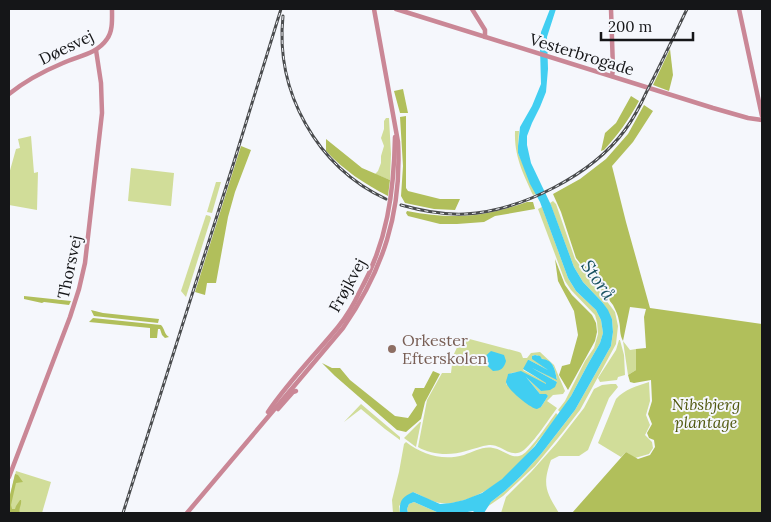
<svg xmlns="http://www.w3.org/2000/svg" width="771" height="522" viewBox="0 0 771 522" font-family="Lora,serif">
<rect width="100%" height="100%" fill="#f5f7fc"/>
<!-- green -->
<g fill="#d1dd99" fill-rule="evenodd">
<path d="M386,118H389L391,154L390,180L375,174L378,171L381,163V156L384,146L381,138L384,129V121Z"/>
<path d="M515,131H519L518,146V153L536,194L533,195C523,173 514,156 515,131Z"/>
<path d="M31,136L34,173L38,172L37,210L9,205V174L16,149L20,148L18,139Z"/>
<path d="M131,168L174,173L171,206L128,201Z"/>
<path d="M216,182H221L212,213L207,212Z"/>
<path d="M553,201L556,204L575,259L615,312L618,326L616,344L580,410L563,432L535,466L518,482L503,496L487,507L491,502L505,491L521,476L541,454L575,410L611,346L613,332L612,319L603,303L583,282L574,267L550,203Z"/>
<path d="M542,207L568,278L576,291L596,310L601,320L603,333L600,343L588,364L571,396L560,412L558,410L565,401L585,361L594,348L598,334L597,322L595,315L571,290L565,281L538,209Z"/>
<path d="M206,215L210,216L211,218L186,297L181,291Z"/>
<path d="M462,337L519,352L521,353L523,358H527L531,353L540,352L554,365L565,391L563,394L553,395L547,401L557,408C549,419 534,442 524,450C511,460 502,444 489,445C481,446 474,449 466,451C451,456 431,455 418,447L427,400L442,373H451L453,356ZM535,355H537C541,359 543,359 548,361C555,364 555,373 557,379L532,368L557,382L541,391L525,376L540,394L548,396L541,407L506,384L511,373L520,372L546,385L547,383L523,370L529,360L548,370L532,356Z"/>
<path d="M619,340H620L624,355L625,375L618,377L617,380L600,382L598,378L616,350Z"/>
<path d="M623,341L630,350L636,349V370L628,375Z"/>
<path d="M649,382L650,401L646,415L650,425L645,435L652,442L653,448L649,454L635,458L626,452L621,457L598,443L616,399C625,389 637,386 649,382Z"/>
<path d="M611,384H616L618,387L609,398L588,450L579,456H559L551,460C542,485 546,492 559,513H501L506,497L531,472L556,444L584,408L594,389L602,385Z"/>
<path d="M361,404L400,437V440L385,429L361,409L344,422Z"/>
<path d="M556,413L558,415C532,450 502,492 457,502C452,503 447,504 442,503C433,503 421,495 413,492L399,506L400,513H393L392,500L399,472L404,444L406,442C423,455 443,461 464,455C473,452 483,446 493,448C503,449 511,460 522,455C531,450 549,422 556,413Z"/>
<path d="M420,422H421L416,447L404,438Z"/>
<path d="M16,471L51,482L42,513H9V500Z"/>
<path d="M414,502L439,513H408L407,509L409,504Z"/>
</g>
<!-- forest -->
<g fill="#b1bf5b">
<path d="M670,49L673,75L669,91L653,85Z"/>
<path d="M403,89L408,113H400L394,91Z"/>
<path d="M631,96L639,101C629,119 618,135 604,150L601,151L605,133L616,123Z"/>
<path d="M644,105L653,111L633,142L612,166L626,222L650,308L762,324V513H572L626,452L638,459L650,455L655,447L654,440L649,438L647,433L652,424L648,414L652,401L651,380L634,383L630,382L628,375L636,370V349L646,348L644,317L646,309L630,307L623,341C619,333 621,330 619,321C618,315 616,311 613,305L576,258L561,212L553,194L580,179L606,159L628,134Z"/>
<path d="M406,116V188L408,191L440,199H460L455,210L434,209L405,203L401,196L403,166L400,117Z"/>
<path d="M326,139L362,168L390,180L388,196C363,183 345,171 326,151Z"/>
<path d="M241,146L251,150L235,192L228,217L216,283H207L205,295L195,292Z"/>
<path d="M527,202H533L535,209L495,216L484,222L457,224H440L408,216L406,213L407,211C453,220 484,217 527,202Z"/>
<path d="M555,259L565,285L572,295L592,315L596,323L597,332L595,341L568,390L559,375L562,366L570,364L578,335L574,311L558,281Z"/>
<path d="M24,296L71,301L69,305L44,302L42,303L24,299Z"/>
<path d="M91,310L103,313L159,319L158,323L94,316Z"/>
<path d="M93,318L161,325C165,329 164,334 169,337L165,338L162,335L160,329H158L157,338H150V328L89,322Z"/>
<path d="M322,363L332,368H340L350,380L395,416L408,418L417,405L412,395L415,388H424L433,371L440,374L425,402L421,419L406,432L397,430L335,376Z"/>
<path d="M15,474L18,475L23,482L16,483L11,505L12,509H15L16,506L20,500H21C22,505 18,509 20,513H9V499Z"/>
</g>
<!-- water -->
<g fill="#41cef1">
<path d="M550,9H556L547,37L548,69L546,92L540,107L532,123L527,136V145L531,163L551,205L574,267L583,282L603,303L608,310L612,319L613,332L611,346L575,410L541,454L521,476L505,491L491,502L484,513H475L473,511L462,513H439L414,502L409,504L407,509L408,513H400C399,501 402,497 413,492L440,504L451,503L464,500L482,493L502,479L535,446L571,396L588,364L600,343L603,333L601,320L596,310L576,291L568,278L540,202L530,184L518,153V146L520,127L532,106L541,84L540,48L541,32Z"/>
<path d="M491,351L504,355L506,361C504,368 501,371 493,371L481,360Z"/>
<path d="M535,355L540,356L542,359C554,360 555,370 557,380L532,368L557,382L555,387L550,390L541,391L526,377L540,394H546L548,396L541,407L537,409C530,408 507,389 506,382C506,380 508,376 508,374L521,371L546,384V383L523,369L528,360H529L548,370L532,359V356Z"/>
</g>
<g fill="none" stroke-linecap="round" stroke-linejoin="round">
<!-- minor -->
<g stroke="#ca8796" stroke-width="4.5">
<path d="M396,9L713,108L748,118L762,120"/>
<path d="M472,9L485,30V37"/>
<path d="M611,9L613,69L612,76"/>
<path d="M739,9L762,116"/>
<path d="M9,94C25,81 44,71 63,63C78,56 97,54 107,39C113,31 112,19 112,9"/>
<path d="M278,409L293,392L296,391"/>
<path d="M268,412C288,382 315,355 338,327C347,316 354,304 360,291C387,243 394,192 395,137"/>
<path d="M9,477L70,317L79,289L85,263L102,113L101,83L96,50"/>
<path d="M187,513L343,328C383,270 402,213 398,142L374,9"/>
</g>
<defs>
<g id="rail">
<path d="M283,16C275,92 317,167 386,199"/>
<path d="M401,205C422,211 443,215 465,214C521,211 592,175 625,130C634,118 641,104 647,91C661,64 674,36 687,9"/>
<path d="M123,513L233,165L281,9"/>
</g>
</defs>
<!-- rail casing -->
<use href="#rail" stroke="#4a4c4e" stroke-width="3"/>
<!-- rail -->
<use href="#rail" stroke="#f5f7fc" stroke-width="1" stroke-dasharray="4" stroke-linecap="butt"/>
</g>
<!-- markers -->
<circle fill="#8d6e63" stroke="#f5f7fc" stroke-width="2" cx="392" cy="349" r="5"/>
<g text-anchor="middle" stroke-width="4" stroke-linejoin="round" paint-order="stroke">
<!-- street labels -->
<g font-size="16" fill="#151618" stroke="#f5f7fc">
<text transform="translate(66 47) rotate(-26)" y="6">Døesvej</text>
<text transform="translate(582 54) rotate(17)" y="6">Vesterbrogade</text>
<text transform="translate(69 267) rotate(-78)" y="6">Thorsvej</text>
<text transform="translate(347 285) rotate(-61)" y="6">Frøjkvej</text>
</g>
<!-- education labels -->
<g font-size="16" fill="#785e54" stroke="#f5f7fc" text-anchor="start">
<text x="402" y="346">Orkester<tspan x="402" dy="18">Efterskolen</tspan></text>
</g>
<!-- park labels -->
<g font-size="16" font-style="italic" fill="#50580e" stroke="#f5f7fc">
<text x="706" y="410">Nibsbjerg<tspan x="706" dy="18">plantage</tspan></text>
</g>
<!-- water labels -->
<g font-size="18" font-style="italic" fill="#185160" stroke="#f5f7fc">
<text transform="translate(598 280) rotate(55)" y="6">Storå</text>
</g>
</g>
<!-- border -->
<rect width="771" height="522" fill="none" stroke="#151618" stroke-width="20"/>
<!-- scale -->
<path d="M601 32v8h92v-8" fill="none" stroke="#151618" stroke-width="2.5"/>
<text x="608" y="32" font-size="15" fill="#151618" stroke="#f5f7fc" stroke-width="4" paint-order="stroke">200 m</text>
</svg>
